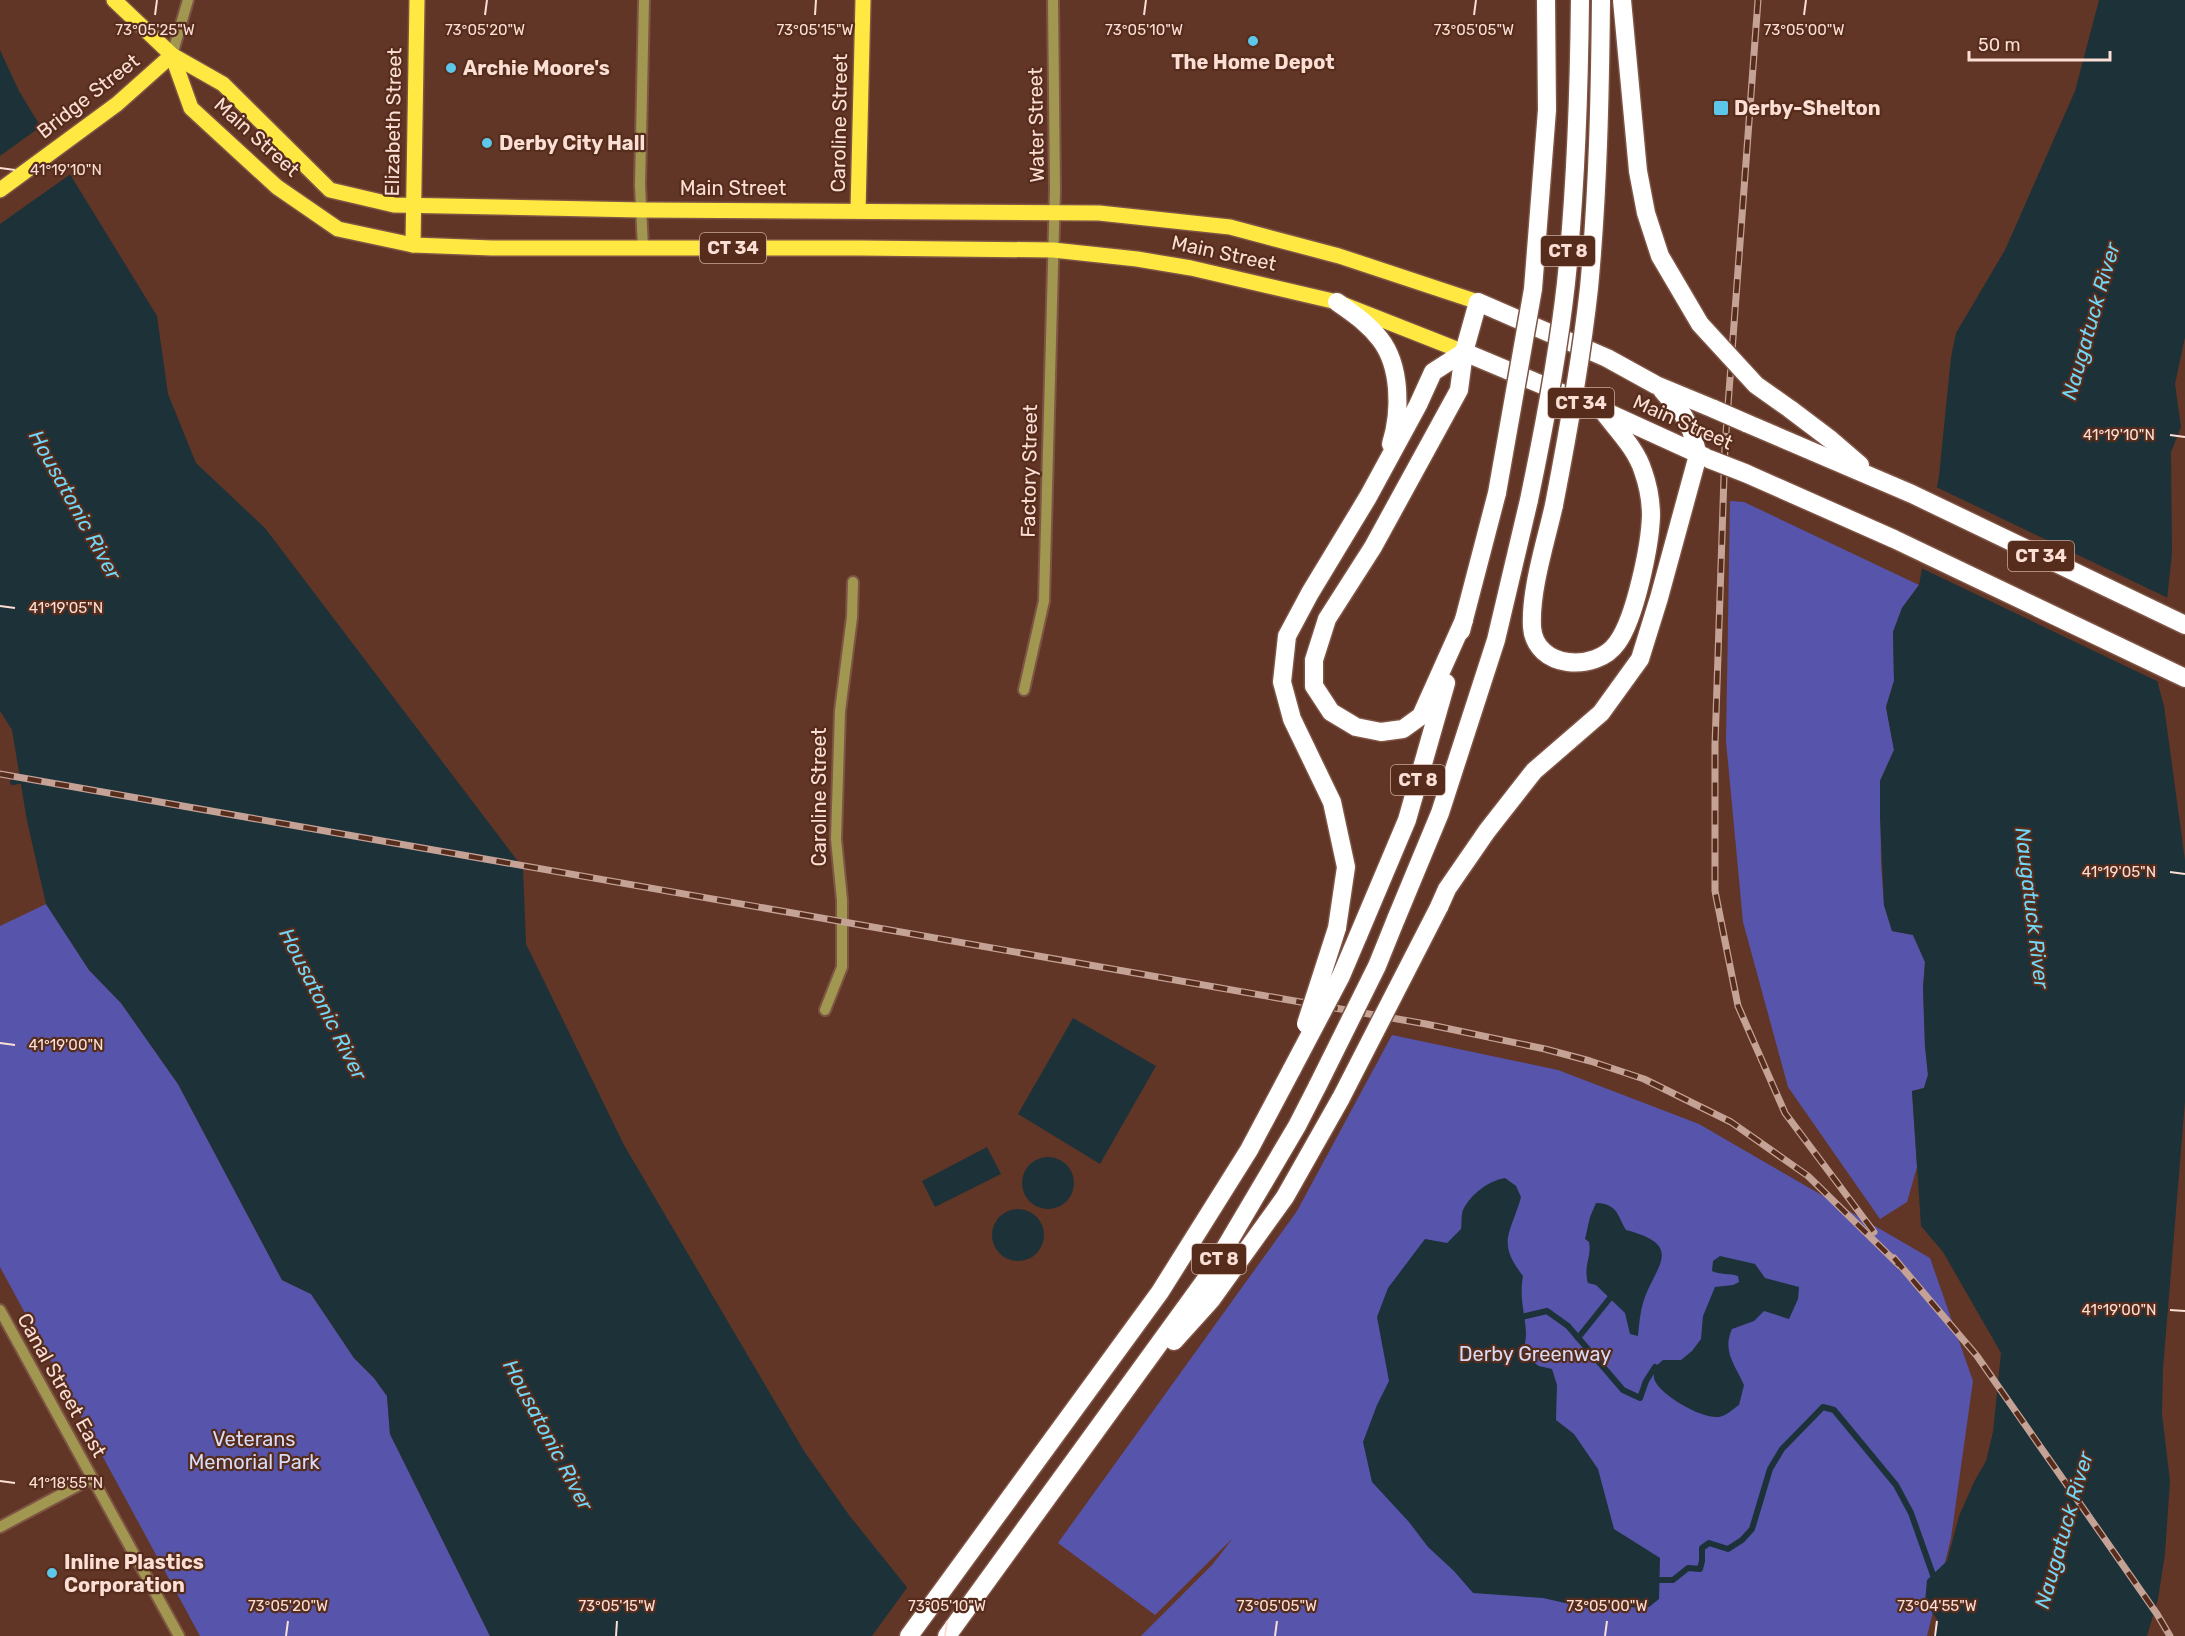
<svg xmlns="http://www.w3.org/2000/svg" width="2185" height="1636" viewBox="0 0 2185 1636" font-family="Rubik,sans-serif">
<rect width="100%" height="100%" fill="#623626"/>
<!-- green -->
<g fill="#5654ab">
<path d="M1730,501L1744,502L1919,585L1902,608L1893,632L1894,681L1886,707L1894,750L1880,781L1881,864L1884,905L1892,931L1913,935L1925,962L1923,988L1925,1046L1928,1075L1924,1088L1912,1091L1917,1167L1907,1202L1880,1219L1788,1087L1743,922L1726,741Z"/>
<path d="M46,904L89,970L121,1003L178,1084L282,1280L311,1294L354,1358L374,1378L387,1396L390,1434L490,1636H200L0,1267V926Z"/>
<path d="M1392,1035L1558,1070L1699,1124L1930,1258L1973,1381L1951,1538L1927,1636H1141L1212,1565L1233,1538L1155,1615L1058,1543L1297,1211Z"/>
</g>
<!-- water -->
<g fill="#1d3138">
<path d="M2099,0H2185V337L2175,384L2181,427L2171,452L2172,553L2158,684L2164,706L2185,860V1101L2163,1369L2162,1414L2170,1481L2165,1554L2158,1599L2147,1636H1933L1938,1621L1925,1602L1927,1580L1947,1561L1959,1516L1974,1482L1986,1461L1993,1432L2001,1353L1943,1252L1921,1226L1912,1091L1924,1088L1928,1075L1925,1046L1923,988L1925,962L1913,935L1892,931L1884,905L1880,817V781L1894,750L1886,707L1894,681L1893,632L1902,608L1919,585L1939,476L1951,357L1956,333L2005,250L2075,91Z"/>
<path d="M0,50L19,91L157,316L168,394L196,463L265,528L523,868L526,944L624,1145L804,1451L849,1515L946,1636H490L390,1434L387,1396L374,1378L354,1358L311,1294L282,1280L178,1084L121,1003L89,970L46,904L27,821L12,730L0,711Z"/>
<path d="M1073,1018L1156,1066L1100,1164L1018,1114Z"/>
<path d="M987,1147L1001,1174L935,1207L922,1181Z"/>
<circle cx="1048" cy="1183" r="26"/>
<path d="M1505,1178L1516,1186L1521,1197C1511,1234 1496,1241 1523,1276C1519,1299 1525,1312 1526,1333C1526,1342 1523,1348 1525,1357L1539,1366L1552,1369L1557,1385L1556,1420L1574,1434L1598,1469L1614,1529L1660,1558L1659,1599L1649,1607L1587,1608L1543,1598L1473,1593L1454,1571L1428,1547L1409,1522L1372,1482L1363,1442L1377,1405L1389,1381L1377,1317L1388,1288L1425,1239L1447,1243L1461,1229C1462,1223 1461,1215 1463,1210C1471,1194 1488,1181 1505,1178Z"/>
<path d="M1596,1203C1618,1204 1617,1215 1626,1230C1687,1246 1654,1266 1643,1303C1640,1313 1639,1325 1638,1336L1630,1334L1625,1313L1596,1285L1588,1283C1583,1265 1592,1257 1589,1242L1585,1239L1590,1217Z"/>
<circle cx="1018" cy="1235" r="26"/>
<path d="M1720,1256L1755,1264L1765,1278L1799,1287L1798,1299L1789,1319L1764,1311L1754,1321L1732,1329C1722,1351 1735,1365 1744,1385L1739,1405C1733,1409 1726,1416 1719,1417C1702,1419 1662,1396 1655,1381C1653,1376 1654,1372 1655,1367L1663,1360H1681L1692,1351L1701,1339L1703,1316L1715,1287L1733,1285L1739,1282L1738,1276C1729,1273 1720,1275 1712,1271L1713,1261Z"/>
</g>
<!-- pier -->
<g fill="#623626">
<path d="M43,125L72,173L0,224V156Z"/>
<path d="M1934,486L2170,599L2161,683L1919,567Z"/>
<path d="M909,1585L948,1634L949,1636H872Z"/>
</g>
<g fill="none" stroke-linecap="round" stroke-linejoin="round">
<!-- stream -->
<g stroke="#1d3138" stroke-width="6">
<path d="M13,782L27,779"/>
<path d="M1517,1318L1547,1311L1568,1326L1623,1390L1640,1398L1646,1381L1655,1367"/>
<path d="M1578,1338L1610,1298"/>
<path d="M1652,1580H1673L1688,1568L1700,1569L1702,1561V1548L1709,1543L1728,1549L1742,1540L1752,1529L1770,1469L1782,1449L1823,1407L1834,1410L1896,1485L1911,1513L1933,1575L1938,1581"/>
</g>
<defs>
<g id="minor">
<path d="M172,55L188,0"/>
<path d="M643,248L640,185L644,0"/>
<path d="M1024,690L1044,601L1055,190L1053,0"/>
<path d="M825,1010L842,967V900L836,839L840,711L852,617L853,582"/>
<path d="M0,1310L179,1636"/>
<path d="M0,1527L92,1478"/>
</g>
<g id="major">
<path d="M114,0L172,55L223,84L330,190L394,205L641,210L1099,213L1230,227L1339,256L1478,302"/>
<path d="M172,55L191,108L277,187L338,229L413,245L492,248H860L1053,250L1137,259L1191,268L1337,302L1464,352"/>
<path d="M0,190L117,104L172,55"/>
<path d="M858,211L863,0"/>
<path d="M413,245L417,0"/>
</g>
<g id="highway">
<path d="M1337,302C1352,313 1368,323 1380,339C1401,366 1401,412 1391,444"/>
<path d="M1464,352L1602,410L1705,457"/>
<path d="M1790,409L1831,440L1860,465"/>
<path d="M1746,423L1912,494L2185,625"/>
<path d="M1745,473L1894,539L2185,678"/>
<path d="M1554,505C1546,541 1530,590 1532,627C1535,669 1596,673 1617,643C1635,619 1650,546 1651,516C1651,500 1648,485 1643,471C1636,448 1616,429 1602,410"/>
<path d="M1464,620L1421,716L1403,729L1381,732L1356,727L1331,712L1314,686V660L1327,619L1373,547L1459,390L1464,352L1478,302L1607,358L1656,385L1714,409"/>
<path d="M1461,631L1497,493"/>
<path d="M1439,907L1447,889L1487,831L1534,771L1601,713L1640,659L1659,598L1698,455L1691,430L1683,415L1662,390"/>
<path d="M1396,919L1440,813L1496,640L1529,500"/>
<path d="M1337,928L1346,867L1332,802L1292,719L1282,682L1287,636L1310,593L1368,497L1418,405L1433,372L1464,352"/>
<path d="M1358,936L1407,820L1446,683"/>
<path d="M1174,1341L1211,1300L1285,1197L1341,1098"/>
<path d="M909,1636L1160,1292L1249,1150L1292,1069"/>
<path d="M947,1636L1209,1275L1297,1126L1318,1085"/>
</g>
</defs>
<!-- minor casing -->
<use href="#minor" stroke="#7e5445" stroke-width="14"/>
<!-- major casing -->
<use href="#major" stroke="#7e5445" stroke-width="18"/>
<!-- highway casing -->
<use href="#highway" stroke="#7e5445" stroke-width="21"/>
<!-- minor -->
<use href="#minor" stroke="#a19750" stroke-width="10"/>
<!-- major -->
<use href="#major" stroke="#ffe841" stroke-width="15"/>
<!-- highway -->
<use href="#highway" stroke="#fff" stroke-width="18"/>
<defs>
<g id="rail">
<path d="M1758,0L1725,446L1715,745V891L1738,1006L1785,1113L1874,1232"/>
<path d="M0,774L1426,1024L1545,1049L1590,1061L1644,1079L1731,1122L1808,1176L1899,1265"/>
<path d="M1894,1258L1977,1356L2157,1614L2170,1636"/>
</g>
</defs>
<!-- rail casing -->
<use href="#rail" stroke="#c5a296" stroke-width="7"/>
<!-- rail -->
<use href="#rail" stroke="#562c1c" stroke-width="4.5" stroke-dasharray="14" stroke-linecap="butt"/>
<defs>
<g id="highway-bridge">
<path d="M1622,0L1638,171L1646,213L1660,256L1700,324L1756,385L1790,409"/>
<path d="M1714,409L1746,423"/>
<path d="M1709,459L1745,473"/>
<path d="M1497,493L1533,289L1547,110L1546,0"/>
<path d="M1529,500C1544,428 1558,356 1566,283C1576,189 1579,95 1580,0"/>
<path d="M1554,505C1568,433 1581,361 1589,288C1598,192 1600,96 1601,0"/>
<path d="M1306,1024L1337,928"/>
<path d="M1292,1069L1341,976L1358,936"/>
<path d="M1318,1085L1377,966L1396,919"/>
<path d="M1341,1098L1439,907"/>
</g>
</defs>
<!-- highway-bridge casing -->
<use href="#highway-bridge" stroke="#7e5445" stroke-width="21" stroke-linecap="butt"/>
<!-- highway-bridge -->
<use href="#highway-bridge" stroke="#fff" stroke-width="18"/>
</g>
<!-- ticks -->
<path fill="none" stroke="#fbded4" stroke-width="2" d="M155,15L157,0M485,15L487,0M815,15L816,0M1144,15L1146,0M1474,15L1476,0M1804,15L1806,0M0,168L15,170M2170,435L2185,437M0,606L15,608M2170,872L2185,874M0,1043L15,1045M2170,1310L2185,1311M0,1481L15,1483M286,1636L288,1621M616,1636L617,1621M945,1636L947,1621M1275,1636L1277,1621M1605,1636L1607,1621M1935,1636L1937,1621"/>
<!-- markers -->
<g fill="#5cc7e8" stroke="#562c1c" stroke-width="2">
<circle cx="1253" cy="41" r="6"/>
<circle cx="451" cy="68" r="6"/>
<rect x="1713" y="100" width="16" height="16" rx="3"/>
<circle cx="487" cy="143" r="6"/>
<circle cx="52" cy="1573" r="6"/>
</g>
<g text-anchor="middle" stroke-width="4.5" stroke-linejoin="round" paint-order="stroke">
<!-- shield labels -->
<g fill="#562c1c" stroke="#caa99d" stroke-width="1.5">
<rect x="700" y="233" width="66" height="30" rx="4.5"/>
<rect x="1541" y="236" width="54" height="30" rx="4.5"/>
<rect x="1548" y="388" width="66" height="30" rx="4.5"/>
<rect x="2008" y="541" width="66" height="30" rx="4.5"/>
<rect x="1391" y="765" width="54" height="30" rx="4.5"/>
<rect x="1192" y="1244" width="54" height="30" rx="4.5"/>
</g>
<g font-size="18" font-weight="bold" fill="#fbded4">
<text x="733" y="254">CT 34</text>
<text x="1568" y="257">CT 8</text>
<text x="1581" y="409">CT 34</text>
<text x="2041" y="562">CT 34</text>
<text x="1418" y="786">CT 8</text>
<text x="1219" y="1265">CT 8</text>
</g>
<!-- poi labels -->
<g font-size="20" font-weight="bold" fill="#fbded4" stroke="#562c1c" text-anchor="start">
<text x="1253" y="69" text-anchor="middle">The Home Depot</text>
<text x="463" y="75">Archie Moore's</text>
<text x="1734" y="115">Derby-Shelton</text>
<text x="499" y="150">Derby City Hall</text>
<text x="64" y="1569">Inline Plastics<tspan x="64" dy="23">Corporation</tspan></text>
</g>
<!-- street labels -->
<g font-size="20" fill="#fbded4" stroke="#562c1c">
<text transform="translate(88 96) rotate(-38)" y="7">Bridge Street</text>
<text transform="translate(393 122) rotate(-89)" y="7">Elizabeth Street</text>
<text transform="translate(839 123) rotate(-89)" y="7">Caroline Street</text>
<text transform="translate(1036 125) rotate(-91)" y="7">Water Street</text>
<text transform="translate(257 137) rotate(42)" y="7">Main Street</text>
<text x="733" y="195">Main Street</text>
<text transform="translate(1224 253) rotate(12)" y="7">Main Street</text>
<text transform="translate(1683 422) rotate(24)" y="7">Main Street</text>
<text transform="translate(1029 471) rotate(-89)" y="7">Factory Street</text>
<text transform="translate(819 797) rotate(-90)" y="7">Caroline Street</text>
<text transform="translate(62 1385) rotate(61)" y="7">Canal Street East</text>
</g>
<!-- park labels -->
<g font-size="20" fill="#d8dbf5" stroke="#562c1c">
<text x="1535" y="1361">Derby Greenway</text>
<text x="254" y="1446">Veterans<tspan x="254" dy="23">Memorial Park</tspan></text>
</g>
<!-- water labels -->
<g font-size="21" font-style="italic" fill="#71d7f7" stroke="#562c1c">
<text transform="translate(2091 321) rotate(-74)" y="7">Naugatuck River</text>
<text transform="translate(75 505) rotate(61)" y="7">Housatonic River</text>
<text transform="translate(2032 908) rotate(83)" y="7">Naugatuck River</text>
<text transform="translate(323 1004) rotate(63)" y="7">Housatonic River</text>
<text transform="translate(548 1435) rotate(62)" y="7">Housatonic River</text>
<text transform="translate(2064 1530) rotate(-74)" y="7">Naugatuck River</text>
</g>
</g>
<g font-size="15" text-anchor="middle" fill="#fbded4" stroke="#562c1c" stroke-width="4.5" stroke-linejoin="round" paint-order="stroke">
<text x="485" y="35">73°05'20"W</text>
<text x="815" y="35">73°05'15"W</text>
<text x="1144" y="35">73°05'10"W</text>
<text x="1474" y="35">73°05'05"W</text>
<text x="1804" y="35">73°05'00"W</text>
<text x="155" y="35">73°05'25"W</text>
<text x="66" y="175">41°19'10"N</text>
<text x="2119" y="440">41°19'10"N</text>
<text x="66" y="613">41°19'05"N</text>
<text x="2119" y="877">41°19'05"N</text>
<text x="66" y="1050">41°19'00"N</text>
<text x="2119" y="1315">41°19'00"N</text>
<text x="66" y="1488">41°18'55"N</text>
<text x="288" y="1611">73°05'20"W</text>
<text x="617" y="1611">73°05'15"W</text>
<text x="947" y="1611">73°05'10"W</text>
<text x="1277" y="1611">73°05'05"W</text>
<text x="1607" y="1611">73°05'00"W</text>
<text x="1937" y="1611">73°04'55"W</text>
</g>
<!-- scale -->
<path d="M1969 51v9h141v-9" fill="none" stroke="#fbded4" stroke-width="3"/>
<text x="1978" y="51" font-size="18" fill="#fbded4" stroke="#562c1c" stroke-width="4.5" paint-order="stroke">50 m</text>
</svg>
